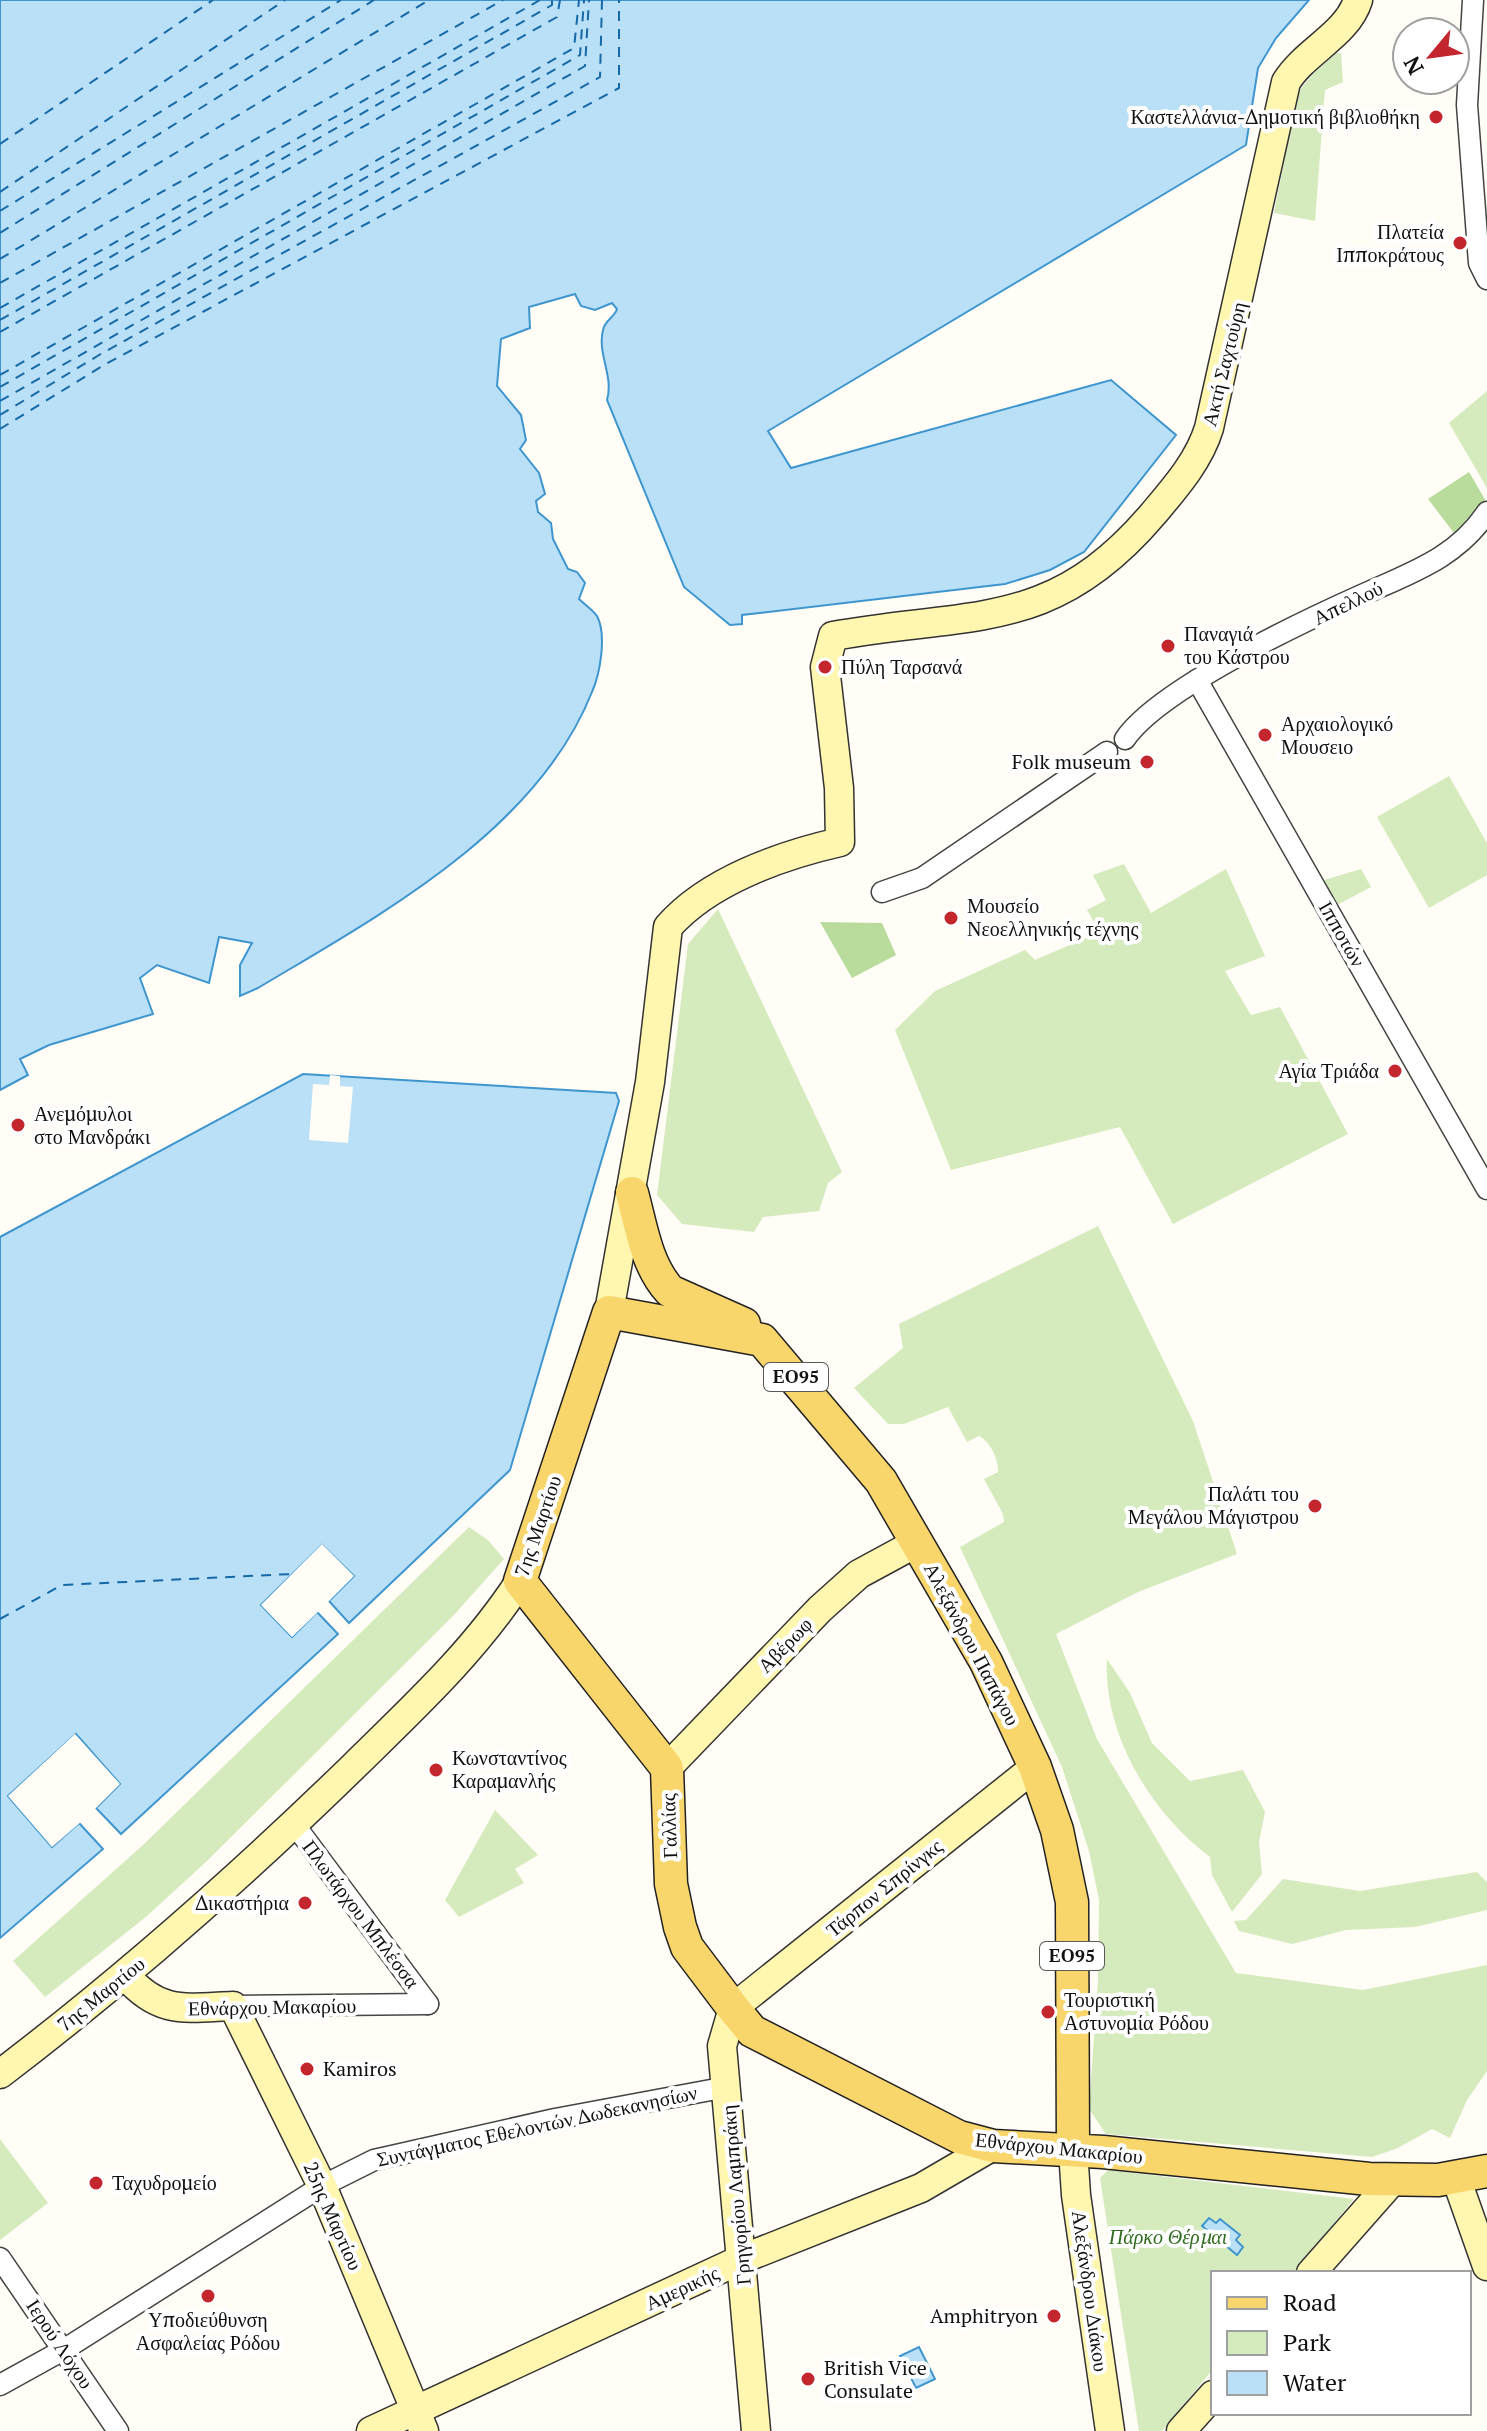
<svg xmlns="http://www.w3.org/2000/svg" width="1487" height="2431" viewBox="0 0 1487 2431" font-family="'PT Serif',serif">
<rect width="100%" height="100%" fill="#fffdf5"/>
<!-- green -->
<g fill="#d5ebbd">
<path d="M1331,53H1341L1343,82L1325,90L1315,221L1274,213L1296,99L1302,87Z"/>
<path d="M1487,391V488L1449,423Z"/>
<path d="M1449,776L1487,843V875L1429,908L1377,817Z"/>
<path d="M1124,864L1151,913L1226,869L1265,956L1225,971L1251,1015L1280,1007L1348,1134L1173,1224L1120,1127L951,1170L895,1030L935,991L1025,950L1035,960L1100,932L1087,910L1106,900L1093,875Z"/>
<path d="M1361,869L1371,887L1337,905L1324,880Z"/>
<path d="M718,909L842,1172L828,1183L819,1211L763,1217L754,1232L682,1224L657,1195L688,944Z"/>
<path d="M1098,1226L1193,1421L1237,1554L1138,1592L1056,1634L1097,1739L1236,1973L1363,1990L1487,1965V2071L1467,2100L1450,2138L1432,2129L1398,2148L1372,2157L1106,2134L1089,2109L1098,1980L1099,1900L1089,1851L1062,1767L960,1547L1004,1522L1003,1514L984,1479L998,1472C999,1460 990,1441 979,1436L967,1442L948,1407L904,1424H888L854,1388L903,1348L899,1324Z"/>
<path d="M469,1527L488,1540L504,1559L453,1616L207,1861L147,1916L45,1997L13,1961L143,1845Z"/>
<path d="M1107,1659L1130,1693L1152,1743L1190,1781L1243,1770L1265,1812L1259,1842L1262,1874L1232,1912L1212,1875L1210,1857C1151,1813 1103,1734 1107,1659Z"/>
<path d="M495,1810L538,1855L515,1869L524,1883L459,1917L445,1900Z"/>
<path d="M1477,1872L1487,1882V1910L1415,1927L1346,1930L1292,1944L1239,1931L1234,1921L1246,1920L1283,1879L1360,1891Z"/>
<path d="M0,2139L48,2203L0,2240Z"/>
<path d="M1108,2170L1354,2199L1293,2273H1213V2369L1162,2431H1139L1100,2178Z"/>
</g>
<!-- forest -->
<g fill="#b9dc9c">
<path d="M1469,472L1487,503L1457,537L1428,499Z"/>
<path d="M820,922L882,923L896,955L852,978Z"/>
</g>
<!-- water -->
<g fill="#b9e0f7" stroke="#3f96cf" stroke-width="2">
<path d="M0,0H1309L1276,38L1258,68L1246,145L768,431L791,468L1111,380L1176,435L1084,552L1050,570L1005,584L742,615V624L730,625L684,587L607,400C614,376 597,354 603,330C605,320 614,318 617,309L612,303L595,310L581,306L575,294L529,307L530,328L501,339L497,386L521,415L526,440L520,449L539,473L545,494L536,501L538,512L551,523L553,539L568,569L577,572L585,583L579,599C584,604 593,610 597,616C607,635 600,674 592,692C537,831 380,915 258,988L240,996V965L252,943L219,937L209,983L157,965L140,978L153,1014L49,1045L20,1059L28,1075L0,1090Z"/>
<path d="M303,1074L616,1093L619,1101L510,1470L349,1623L329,1601L354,1576L322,1545L261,1605L292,1637L317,1612L338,1634L121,1834L96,1808L120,1784L76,1734L8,1796L52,1847L79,1823L103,1849L0,1938V1237Z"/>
<path d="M1209,2218L1216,2223L1220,2219L1240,2235L1236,2240L1243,2247L1237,2255L1202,2226Z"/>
<path d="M919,2347L935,2379L916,2388L900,2356Z"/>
</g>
<!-- pier -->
<g fill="#fffdf5">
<path d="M330,1075L340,1076V1086L353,1087L348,1143L309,1140L313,1084L329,1085Z"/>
<path d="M322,1544L354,1576L326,1604V1598L348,1576L322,1550L295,1577L266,1605L292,1631L315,1609L320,1610L292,1637L261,1605Z"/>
<path d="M75,1734L120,1784L93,1811V1806L115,1784L75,1739L13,1796L53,1842L77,1820L82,1821L52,1847L8,1796Z"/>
</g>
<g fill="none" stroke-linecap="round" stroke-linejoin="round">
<!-- ferry -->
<g stroke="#1768a6" stroke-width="2" stroke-dasharray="10 8" stroke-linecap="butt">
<path d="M0,144L213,0"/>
<path d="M0,192L285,0"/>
<path d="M0,211L341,0"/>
<path d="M0,233L374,0"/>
<path d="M0,259L429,0"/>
<path d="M0,283L503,0"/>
<path d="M0,308L540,0"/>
<path d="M0,320L552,5V0"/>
<path d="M0,332L557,17L560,0"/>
<path d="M0,375L574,48L579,0"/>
<path d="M0,387L580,55L584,0"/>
<path d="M0,401L585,66L589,0"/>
<path d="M0,415L99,355L600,77L602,0"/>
<path d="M0,429L104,365L619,88V0"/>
<path d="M0,1619L62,1585L292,1574"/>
</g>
<defs>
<g id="street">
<path d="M1473,0L1467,105L1479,263L1487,279"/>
<path d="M1197,680L1487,1189"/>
<path d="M1125,739C1159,689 1304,621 1362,595C1410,573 1457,558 1487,512"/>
<path d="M882,892L922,878L1107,752"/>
<path d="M294,1824L428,2004"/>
<path d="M233,2006L428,2004"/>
<path d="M0,2258L118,2431"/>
<path d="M0,2385L65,2349L322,2186L374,2160L555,2119L727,2087"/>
</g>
<g id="secondary">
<path d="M609,1312L650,1082L668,927C708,881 782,855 840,842L839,788L825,667L833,636C971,611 1052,633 1153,514C1174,489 1199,461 1209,428L1286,82C1305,51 1347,35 1358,0"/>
<path d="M667,1768L820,1609L859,1574L918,1542"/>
<path d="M126,1976C160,2015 186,2008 233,2006L322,2186L424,2431"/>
<path d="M0,2074C125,1979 241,1876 354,1766C413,1708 475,1651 520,1581"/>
<path d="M1073,2150L1076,2195L1110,2431"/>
<path d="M1456,2178L1487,2266"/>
<path d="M1311,2273L1393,2180"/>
<path d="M371,2431L742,2259L921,2188L993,2146"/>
<path d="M756,2431L722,2046L733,2008L1035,1767"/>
<path d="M1181,2431L1213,2395"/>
</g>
<g id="primary">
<path d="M632,1193C641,1226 646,1265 670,1291L744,1324"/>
<path d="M1073,2150L1072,1902L1057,1830L1035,1767L986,1662L881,1481L762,1340L609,1312L520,1581L667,1768L671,1884L680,1927L687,1947L733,2008L752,2031L959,2137L993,2146L1103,2152L1369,2179L1438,2180L1487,2171"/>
</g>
</defs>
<!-- street casing -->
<use href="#street" stroke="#444" stroke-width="23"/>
<!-- secondary casing -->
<use href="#secondary" stroke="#333" stroke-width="31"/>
<!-- primary casing -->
<use href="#primary" stroke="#222" stroke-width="35"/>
<!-- street -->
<use href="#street" stroke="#fff" stroke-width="20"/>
<!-- secondary -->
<use href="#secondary" stroke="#fff6b0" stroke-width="28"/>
<!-- primary -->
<use href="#primary" stroke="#f9d66b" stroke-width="32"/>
</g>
<!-- markers -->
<g fill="#c4262e" stroke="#fff" stroke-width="3">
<circle cx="1436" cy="117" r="8"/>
<circle cx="1460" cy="243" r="8"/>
<circle cx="1168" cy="646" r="8"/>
<circle cx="825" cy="667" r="8"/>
<circle cx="1265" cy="735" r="8"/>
<circle cx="1147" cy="762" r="8"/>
<circle cx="951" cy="918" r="8"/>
<circle cx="1395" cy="1071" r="8"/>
<circle cx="18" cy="1125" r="8"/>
<circle cx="1315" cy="1506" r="8"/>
<circle cx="436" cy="1770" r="8"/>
<circle cx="305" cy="1903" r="8"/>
<circle cx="1048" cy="2012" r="8"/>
<circle cx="307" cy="2069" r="8"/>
<circle cx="96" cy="2183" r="8"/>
<circle cx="208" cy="2296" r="8"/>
<circle cx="1054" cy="2316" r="8"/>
<circle cx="808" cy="2379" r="8"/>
</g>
<g text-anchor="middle" stroke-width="8" stroke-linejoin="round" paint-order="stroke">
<!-- shield labels -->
<g fill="#fff" stroke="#585858" stroke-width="2">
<rect x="764" y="1363" width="64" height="28" rx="6"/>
<rect x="1040" y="1942" width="64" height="28" rx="6"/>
</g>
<g font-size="18" font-weight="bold" fill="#111">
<text x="796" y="1383">ΕΟ95</text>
<text x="1072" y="1962">ΕΟ95</text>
</g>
<!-- poi labels -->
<g font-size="20" fill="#111" stroke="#fff" text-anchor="start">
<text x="1420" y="124" text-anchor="end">Καστελλάνια-Δημοτική βιβλιοθήκη</text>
<text x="1444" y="239" text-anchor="end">Πλατεία<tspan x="1444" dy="23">Ιπποκράτους</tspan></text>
<text x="1184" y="641">Παναγιά<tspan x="1184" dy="23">του Κάστρου</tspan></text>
<text x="841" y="674">Πύλη Ταρσανά</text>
<text x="1281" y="731">Αρχαιολογικό<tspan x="1281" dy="23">Μουσειο</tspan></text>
<text x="1131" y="769" text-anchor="end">Folk museum</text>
<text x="967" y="913">Μουσείο<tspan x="967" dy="23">Νεοελληνικής τέχνης</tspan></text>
<text x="1379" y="1078" text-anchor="end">Αγία Τριάδα</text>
<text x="34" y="1121">Ανεμόμυλοι<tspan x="34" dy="23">στο Μανδράκι</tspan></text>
<text x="1299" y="1501" text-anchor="end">Παλάτι του<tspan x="1299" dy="23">Μεγάλου Μάγιστρου</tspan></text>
<text x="452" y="1765">Κωνσταντίνος<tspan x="452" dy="23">Καραμανλής</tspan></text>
<text x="289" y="1910" text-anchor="end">Δικαστήρια</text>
<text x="1064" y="2007">Τουριστική<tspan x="1064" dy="23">Αστυνομία Ρόδου</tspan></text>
<text x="323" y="2076">Kamiros</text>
<text x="112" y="2190">Ταχυδρομείο</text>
<text x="1038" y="2323" text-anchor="end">Amphitryon</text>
<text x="208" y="2327" text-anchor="middle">Υποδιεύθυνση<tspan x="208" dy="23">Ασφαλείας Ρόδου</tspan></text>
<text x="824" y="2375">British Vice<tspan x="824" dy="23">Consulate</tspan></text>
</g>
<!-- street labels -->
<g font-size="20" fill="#111" stroke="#fff">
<text transform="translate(1224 364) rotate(-76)" y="7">Ακτή Σαχτούρη</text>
<text transform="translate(1348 603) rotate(-26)" y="7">Απελλού</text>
<text transform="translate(1342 934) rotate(60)" y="7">Ιπποτών</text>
<text transform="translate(538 1526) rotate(-71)" y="7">7ης Μαρτίου</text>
<text transform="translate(972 1644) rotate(62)" y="7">Αλεξάνδρου Παπάγου</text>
<text transform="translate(785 1645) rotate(-46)" y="7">Αβέρωφ</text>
<text transform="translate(669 1826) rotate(-92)" y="7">Γαλλίας</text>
<text transform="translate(884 1888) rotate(-39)" y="7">Τάρπον Σπρίνγκς</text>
<text transform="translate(361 1914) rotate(53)" y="7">Πλωτάρχου Μπλέσσα</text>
<text transform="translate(101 1994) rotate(-39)" y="7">7ης Μαρτίου</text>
<text transform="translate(272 2007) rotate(-1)" y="7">Εθνάρχου Μακαρίου</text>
<text transform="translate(537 2126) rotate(-12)" y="7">Συντάγματος Εθελοντών Δωδεκανησίων</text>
<text transform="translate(1059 2148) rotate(6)" y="7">Εθνάρχου Μακαρίου</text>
<text transform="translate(736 2195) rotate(-95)" y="7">Γρηγορίου Λαμπράκη</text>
<text transform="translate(333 2216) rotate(66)" y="7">25ης Μαρτίου</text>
<text transform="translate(682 2288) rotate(-25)" y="7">Αμερικής</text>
<text transform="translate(1090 2291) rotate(82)" y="7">Αλεξάνδρου Διάκου</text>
<text transform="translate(60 2344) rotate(56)" y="7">Ιερού Λόχου</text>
</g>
<!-- park labels -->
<g font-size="20" font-style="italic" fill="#2f6b1f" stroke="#fff">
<text x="1168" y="2244">Πάρκο Θέρμαι</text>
</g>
</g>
<!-- legend -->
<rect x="1211" y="2271" width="260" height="144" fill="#ffffff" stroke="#a0a0a0" stroke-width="2"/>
<rect x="1227" y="2297" width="40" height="12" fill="#f9d66b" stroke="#a0a0a0" stroke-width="2"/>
<text x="1283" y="2311" font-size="24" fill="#111111">Road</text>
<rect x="1227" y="2331" width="40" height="24" fill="#d5ebbd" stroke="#a0a0a0" stroke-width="2"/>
<text x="1283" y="2351" font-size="24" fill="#111111">Park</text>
<rect x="1227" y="2371" width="40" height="24" fill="#b9e0f7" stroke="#a0a0a0" stroke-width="2"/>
<text x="1283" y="2391" font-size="24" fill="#111111">Water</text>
<!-- north arrow -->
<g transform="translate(1431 56) rotate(241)"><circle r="38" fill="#ffffff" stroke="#a0a0a0" stroke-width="2"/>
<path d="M0-6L14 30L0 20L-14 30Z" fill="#c4262e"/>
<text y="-12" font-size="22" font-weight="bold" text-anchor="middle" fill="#111111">N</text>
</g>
</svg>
